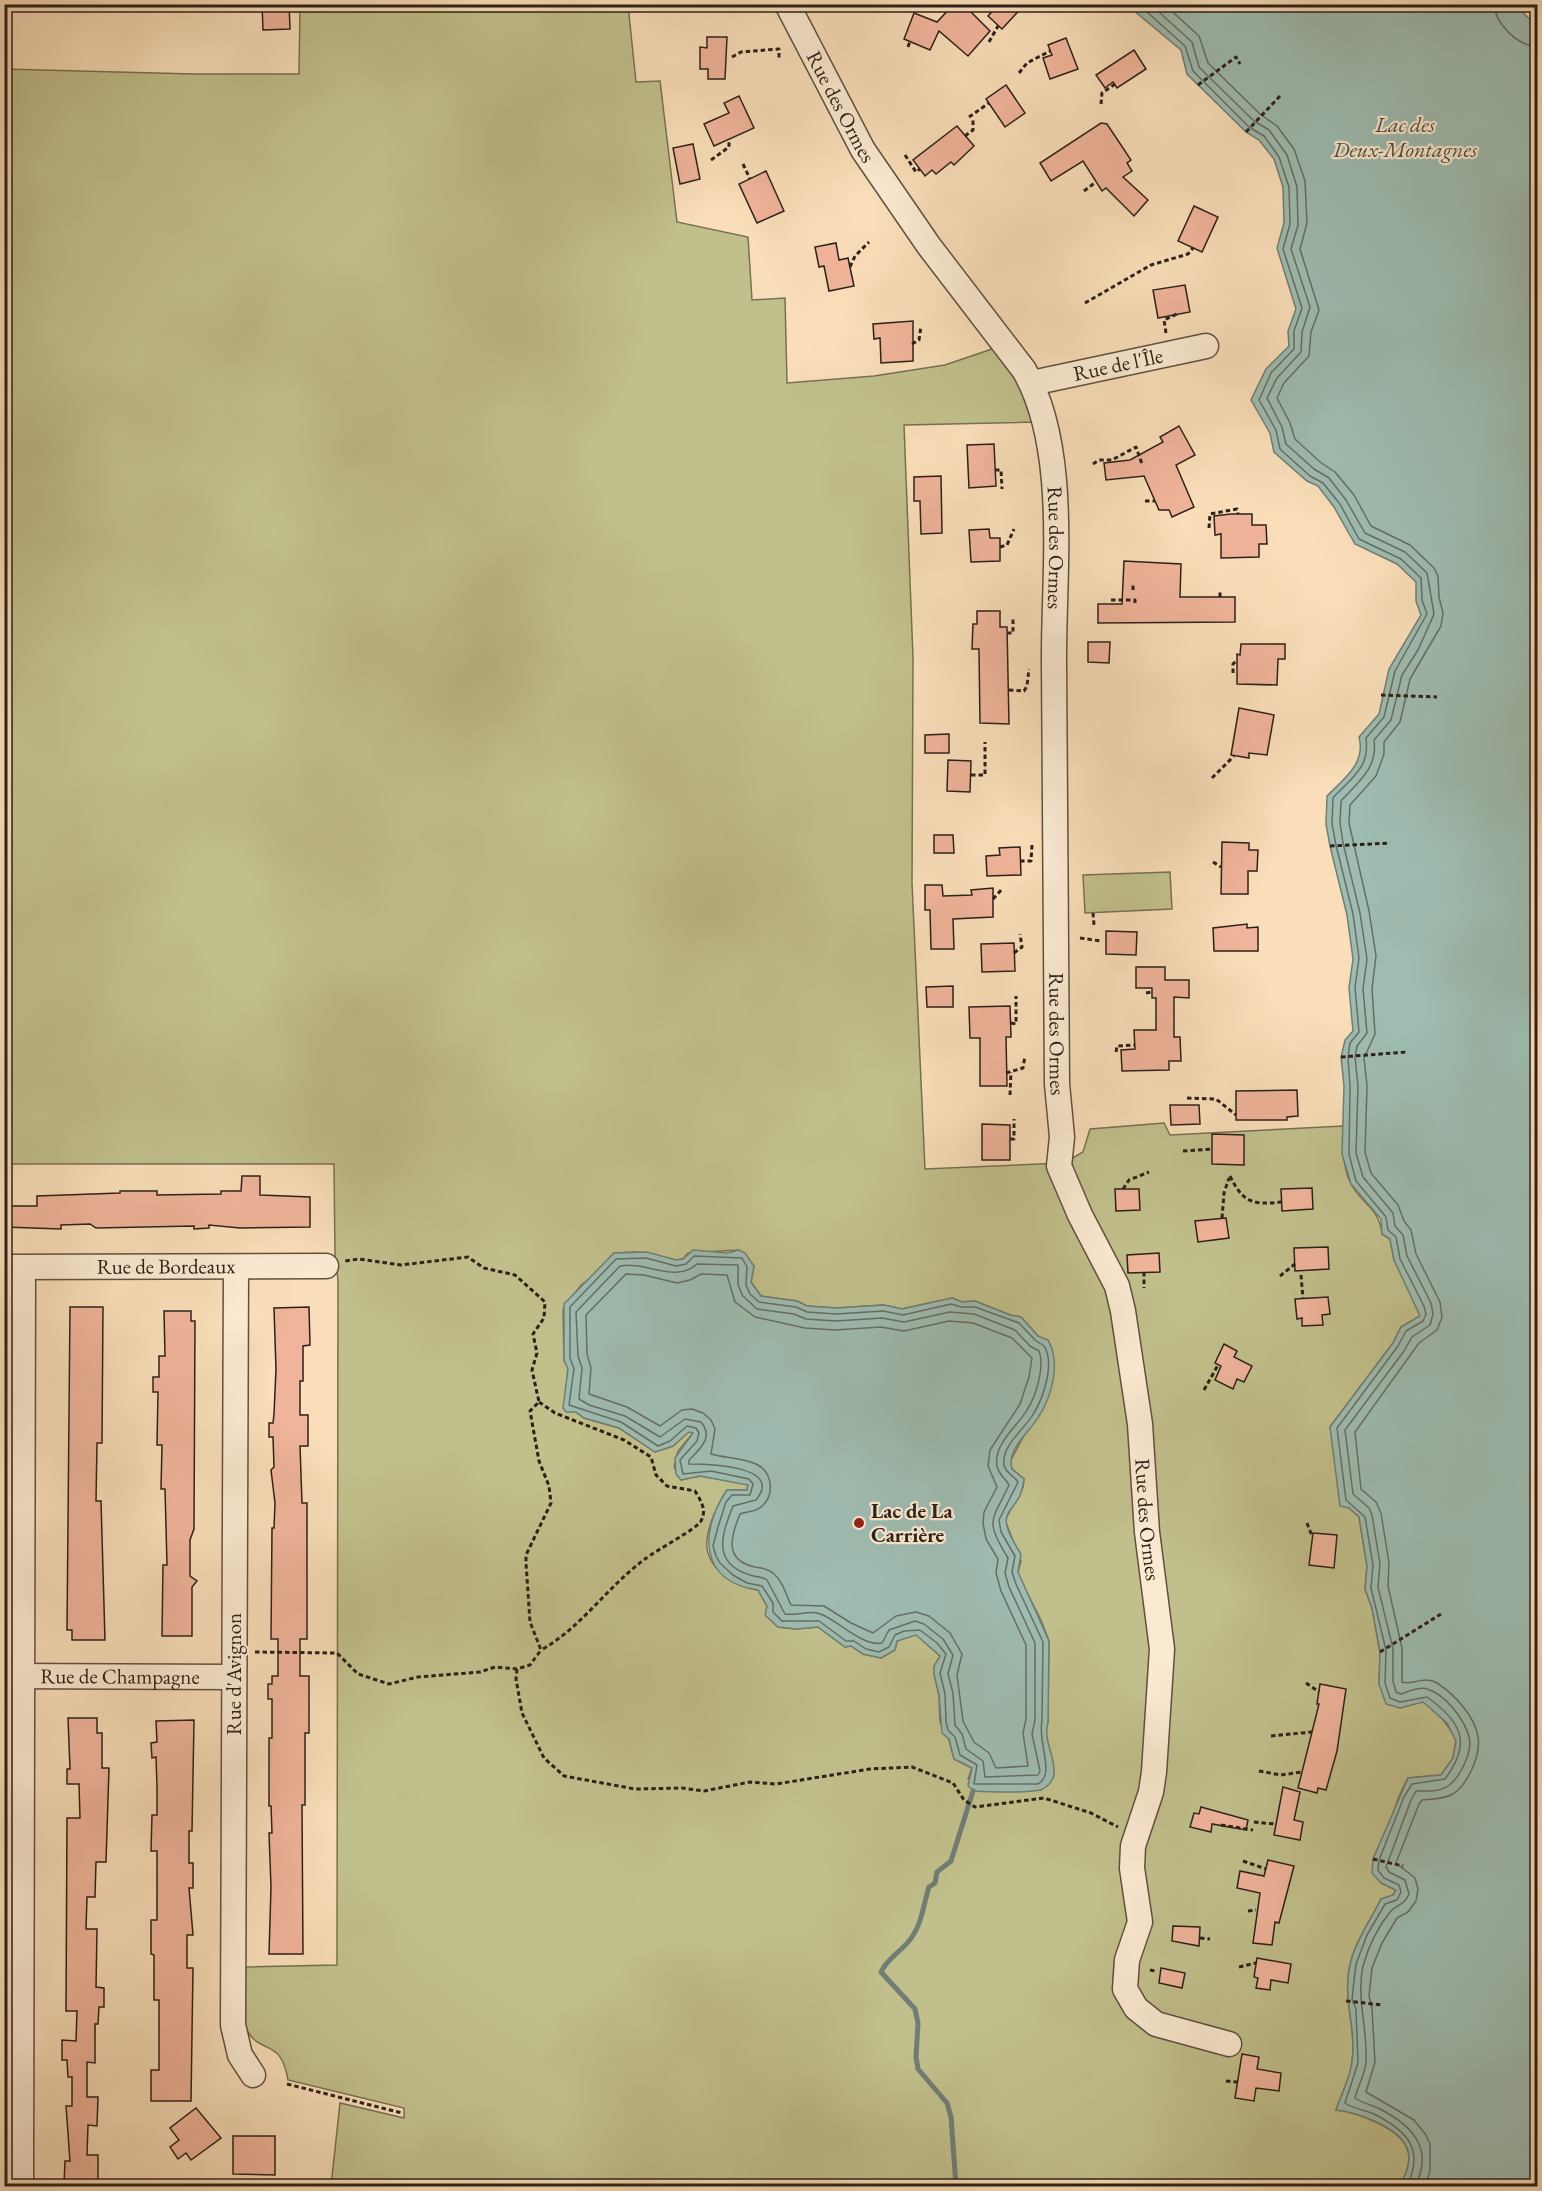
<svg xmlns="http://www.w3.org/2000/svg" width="1542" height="2191" viewBox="0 0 1542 2191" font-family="'EB Garamond',serif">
<rect width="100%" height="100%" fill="#f9deb9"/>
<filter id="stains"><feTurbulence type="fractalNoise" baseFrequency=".00333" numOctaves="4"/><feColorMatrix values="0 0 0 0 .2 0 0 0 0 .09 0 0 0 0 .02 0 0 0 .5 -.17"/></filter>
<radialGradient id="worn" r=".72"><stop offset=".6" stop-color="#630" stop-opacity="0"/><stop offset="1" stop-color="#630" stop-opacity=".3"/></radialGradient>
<!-- green -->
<g fill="#c1c08c" stroke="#777052" stroke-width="1.5" fill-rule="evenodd">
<path d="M300,5H628L636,82L660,81L677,222L748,237L752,300L785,298L787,383L874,376L945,365L995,348L1018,382L1036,422L904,425L913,658L912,883L925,1169L1064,1163L1083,1152L1090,1129L1164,1123L1170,1135L1343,1126C1343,1145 1342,1164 1350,1182C1360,1204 1379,1206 1382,1234L1390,1239L1394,1260L1419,1308L1420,1316L1401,1327L1393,1343L1330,1427L1349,1508L1359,1517L1367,1566L1365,1589L1372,1608L1380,1652L1379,1684L1400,1708L1423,1701C1438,1712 1448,1724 1456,1740L1453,1758L1441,1775L1408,1778C1389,1811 1386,1846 1381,1883L1396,1890L1393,1895L1381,1899C1371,1920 1357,1938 1351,1961C1341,1996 1357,2027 1352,2062C1351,2078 1341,2095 1336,2110C1356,2112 1396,2127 1406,2146C1413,2158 1406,2175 1400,2186H331L340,2103L404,2118V2108L288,2080C281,2038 262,2055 248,2032C239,2016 245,1985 246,1967L337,1965L338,1280L335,1254L334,1164H5L4,69L193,74H299ZM739,1250L754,1266L751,1282L761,1296L797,1301L807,1306L836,1308L884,1305L902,1309L952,1298L962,1302L975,1301L1010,1315L1021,1317L1038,1336L1023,1437L1010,1462L1012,1469L1024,1479L1023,1487L1005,1520L1021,1561L1018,1572L1022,1583L1041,1620L1049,1641L1048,1722L1045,1733L1054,1773L1041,1790H1022L968,1779L972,1768L954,1759L949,1739L940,1722L939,1695L934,1674L940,1656L916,1634L897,1641L895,1650L881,1658L863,1654L851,1646L845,1647L818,1627L796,1629L778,1627L766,1615L767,1606L758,1590C737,1587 710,1571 707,1548C705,1530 718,1504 727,1490H747L748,1484L700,1476L681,1480L674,1467L678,1451L693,1433L689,1431L673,1446L655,1452L619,1428L584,1418L576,1412L566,1391L568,1368L564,1360L563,1310L581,1285L599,1272L614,1253L636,1252L676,1260L683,1259L688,1253Z"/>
<path d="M1170,872L1172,909L1085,913L1083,875Z"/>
</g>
<!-- water -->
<g fill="#9ebcb1" stroke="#717e74" stroke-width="1.5">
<path d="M1127,5H1515L1537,26V2186H1400C1406,2175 1413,2158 1406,2146C1396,2126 1356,2112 1336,2110C1341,2095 1350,2078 1352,2062C1357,2027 1341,1996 1351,1961C1357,1938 1371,1920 1381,1899L1393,1895L1396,1890L1381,1883L1372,1873L1373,1859L1408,1778L1441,1775L1453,1758L1456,1741L1447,1723L1423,1702L1400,1708L1386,1704L1379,1684L1380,1652L1372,1608L1365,1589L1367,1566L1359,1517L1349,1508L1340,1506L1330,1427L1393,1343L1401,1327L1420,1316L1394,1260L1390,1239L1382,1234L1381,1219L1351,1184L1342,1154L1344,1086L1341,1057L1345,1040L1353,1031L1349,988L1353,959L1347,915L1330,846L1326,824L1327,796C1345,778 1366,763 1359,737L1379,714L1389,669L1421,615L1416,601V582L1397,564L1355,544L1334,507L1318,486L1307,481L1274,452L1270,433L1251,400L1266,369L1289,346L1288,331L1296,309L1277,248L1284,223L1283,187L1274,159L1259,140L1246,132L1187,74L1181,50Z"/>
<path d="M693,1250L727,1253L739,1250L745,1253L754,1266L751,1282L761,1296L797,1301L807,1306L836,1308L884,1305L902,1309L952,1298L962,1302L975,1301L1010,1315L1021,1317L1038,1336L1048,1340C1061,1362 1052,1396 1039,1416C1030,1432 1006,1449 1012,1469L1024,1479C1020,1519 988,1503 1021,1554L1018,1572L1049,1641L1048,1722C1043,1741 1055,1755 1054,1773C1054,1780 1047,1788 1040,1790C1026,1793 989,1792 974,1791L968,1786L972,1768L954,1759L949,1739L942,1733L939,1695L934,1674V1666L940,1656L916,1635L897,1641L895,1650L881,1658L863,1654L851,1646L845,1647L818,1627L796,1629L778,1627L765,1615L767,1606L758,1590C699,1582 699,1531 727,1490H747L748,1485L700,1476L681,1480L676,1474L675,1458L693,1433L689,1432L673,1446L655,1452L619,1428L584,1418L576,1412H566L563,1408L568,1369L564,1360V1304L614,1253L647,1252L676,1260L683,1259Z"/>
</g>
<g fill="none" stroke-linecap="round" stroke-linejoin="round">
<!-- shore -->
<g stroke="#666e64" stroke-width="1.5">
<path d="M1138,4L1185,46L1193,71L1249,127L1264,136L1279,157L1289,187L1290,224L1283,249L1302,308L1294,331V349L1271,373L1259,400L1276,430L1280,449L1310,476L1323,483L1340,504L1359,539L1401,559L1421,578L1422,600L1427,614L1395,671L1384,717L1366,738C1370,768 1352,777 1333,798L1332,824L1336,845L1353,914L1359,958L1355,988L1359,1032L1350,1043L1348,1057L1350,1086L1349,1154L1356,1181L1386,1217L1388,1230L1396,1237L1400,1259L1424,1306L1426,1314L1423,1321L1406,1331L1398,1346L1337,1428L1346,1500L1365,1517L1373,1565L1371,1588L1386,1650L1385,1683L1390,1698L1400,1702L1427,1697C1462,1722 1472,1743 1445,1779L1412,1784L1404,1797L1379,1860L1378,1870L1384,1878L1399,1885L1401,1892L1397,1900L1385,1904L1367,1935L1356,1964L1352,1999L1356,2009L1358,2063L1345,2103C1353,2109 1366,2110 1376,2115C1409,2132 1424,2151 1407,2186"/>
<path d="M1150,4L1192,42L1199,67L1207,75L1254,121L1269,130L1287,155L1297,187L1298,225L1291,249L1310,307L1302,332L1301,352L1277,378L1267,398L1282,427L1286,444L1314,469L1329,478L1346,500L1365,533L1405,552L1427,573L1434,614L1418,650L1402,675L1391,720L1374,740C1378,768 1358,782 1341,801L1340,823L1343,843L1360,913L1367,959L1363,989L1367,1033L1357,1046L1355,1057L1358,1086L1356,1153L1363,1177L1393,1213L1395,1226L1403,1235L1407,1256L1431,1303L1433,1314L1430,1325L1412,1337L1404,1351L1345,1430L1353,1494L1369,1508L1372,1515L1380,1564L1378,1587L1393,1649V1681L1396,1692L1401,1694C1408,1692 1419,1686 1427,1689C1445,1694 1465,1720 1469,1737C1473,1751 1460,1778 1448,1786C1440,1792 1426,1791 1416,1791L1411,1800L1386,1867L1389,1872L1405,1880L1409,1894C1403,1907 1396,1904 1390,1912C1378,1927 1368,1948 1363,1966C1356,1998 1368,2030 1366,2062C1365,2074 1358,2086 1355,2098C1362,2103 1372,2105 1380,2109C1413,2126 1434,2149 1415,2186"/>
<path d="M1164,4L1199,36L1208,63L1260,114L1277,126L1294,149L1305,181L1307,223L1300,249L1319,310L1311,332L1309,356L1284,383L1277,398L1290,423L1295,439L1320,462L1335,472L1354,495L1371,526L1410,545L1434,568L1438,576L1439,597L1443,613L1441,626L1410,679L1400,722L1384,742V754L1376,776L1350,805L1349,823L1369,911L1376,956L1372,989L1375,1034L1364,1058L1367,1086L1365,1152L1371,1173L1398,1205L1404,1221L1411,1230L1416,1254L1440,1302L1442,1317L1437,1330L1419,1343L1355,1432L1361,1489L1376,1502L1381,1513L1389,1563L1388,1586L1402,1648V1682C1412,1686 1424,1675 1437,1683C1454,1694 1475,1716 1478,1737C1481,1755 1468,1784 1453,1794C1445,1799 1432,1799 1422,1800L1419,1804L1396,1863L1415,1878L1418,1889L1416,1901L1408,1912L1397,1918L1382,1943L1372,1968L1369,1996L1372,2008L1375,2062L1366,2092L1414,2120L1426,2135L1430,2144V2171L1425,2186"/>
<path d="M1494,4C1495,24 1518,46 1538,47"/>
<path d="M694,1256L742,1258L747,1267L746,1285L750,1294L759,1302L796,1307L807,1312L836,1314L883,1311L903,1315L951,1304L961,1307H975L1019,1323L1035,1340L1044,1346C1055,1363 1044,1396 1034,1413C1026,1428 1001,1445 1004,1465C1006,1474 1014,1475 1018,1482L999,1520L1001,1532L1015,1556L1012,1572L1016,1584L1043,1642L1042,1721C1037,1742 1056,1774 1038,1784H974L977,1765L960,1755L955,1737L948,1730L946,1722L945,1694L940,1673L946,1654L937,1643L920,1630L904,1631L895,1635L889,1647L879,1652L866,1649L854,1641H846L819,1621H782L773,1612V1603L762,1586L747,1583L733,1575L720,1563L716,1556L713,1546L718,1527L726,1502L732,1495H750L753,1484L749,1479L711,1471L683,1474L680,1460L697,1441L699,1433L696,1428L687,1426L670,1441L658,1446L621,1422L569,1405L574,1369L570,1358V1307L616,1259L646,1258L676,1266L686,1264Z"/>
<path d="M697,1264L738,1265V1284L742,1295L757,1309L794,1314L806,1319L836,1321L882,1318L904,1322L950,1312L974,1314L1015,1330L1030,1346L1039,1351C1045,1367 1036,1396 1027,1410C1018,1426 993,1444 997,1466C999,1475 1005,1478 1009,1485C992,1522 984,1519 1008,1558L1005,1573L1009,1587L1035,1643V1720L1032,1734L1040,1771L1038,1775L985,1777L983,1761L966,1749L962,1734L955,1725L953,1693L948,1674L953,1655L943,1639L924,1624L915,1621L889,1630L882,1643C864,1647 839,1622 823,1615C811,1609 798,1616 785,1614L767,1580C761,1576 756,1577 750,1575C711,1563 722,1534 733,1506L756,1500C785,1465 705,1464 689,1464V1460C700,1449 714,1437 701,1422L685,1419L660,1437L625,1416L589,1405L579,1399L582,1368L578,1356L576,1312L620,1266C647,1261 675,1284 697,1264Z"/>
<path d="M626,1274L644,1275L677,1283L690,1280L701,1274L727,1275L735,1302L755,1317L805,1328L835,1330L881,1327L904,1331L949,1321L973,1323L1012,1338L1032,1358L1029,1377L1020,1404L990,1450L988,1466L997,1487L984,1512L983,1523L986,1539L998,1559L996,1573L1001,1591L1026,1645V1719L1023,1733L1028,1766L996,1768L989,1753L974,1742L963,1721L957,1675L962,1654L950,1633L929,1616L916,1612L896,1616L873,1633L851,1623L824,1606L791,1605C786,1595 783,1581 773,1573C767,1568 761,1568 755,1567C723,1560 731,1536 740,1514C746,1511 754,1513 761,1507C775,1496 773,1472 756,1464C743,1458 725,1458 711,1454L715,1429L711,1420L703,1413L692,1409L682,1410L660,1426L627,1407L589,1394L591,1368L587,1354L586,1315Z"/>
</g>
<!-- stream -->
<path stroke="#717e74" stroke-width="5" d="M956,2186L951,2117L947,2103L918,2069L916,2057L918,2023L915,2009L881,1972C887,1959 900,1952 909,1941C922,1925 923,1906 929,1887L935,1883L937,1872L951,1861L973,1791"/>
</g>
<!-- building -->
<g fill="#f0b49b" stroke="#2d2018" stroke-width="1.5">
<path d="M262,4H289L290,29L263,30Z"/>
<path d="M954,4H963L990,31L968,56L939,31L930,50L904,39L914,13L937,22Z"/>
<path d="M999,4H1025L1002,29L988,16Z"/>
<path d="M707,37H727L725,79H708V69H700V47L707,48Z"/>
<path d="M1066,38L1078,69L1050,79L1043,58L1052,55L1048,45Z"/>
<path d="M1134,50L1146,69L1117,88L1113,82L1105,88L1096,75Z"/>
<path d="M1006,85L1025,113L1005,127L986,99Z"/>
<path d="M739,96L754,128L714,146L704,124L729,113L724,103Z"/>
<path d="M1101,123L1107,124L1131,160L1127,163L1132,171L1123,177L1148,200L1134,216L1106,188L1102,191L1083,161L1051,181L1040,163Z"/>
<path d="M957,126L974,146L954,165L951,162L936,174L932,170L925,176L913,160Z"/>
<path d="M693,144L700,179L680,184L673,148Z"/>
<path d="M766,171L784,211L757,223L739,184Z"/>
<path d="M1194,206L1218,217L1202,252L1178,241Z"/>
<path d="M836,243L839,260L848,258L854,286L829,291L824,266L819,267L815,247Z"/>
<path d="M1185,285L1190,312L1158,318L1153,290Z"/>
<path d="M913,321V361L881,363L880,338L874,339L873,324Z"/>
<path d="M1179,426L1195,455L1176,465L1194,507L1172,517L1169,510H1159L1144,476L1106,480L1104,463L1130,460L1163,442L1160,437Z"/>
<path d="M994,444L996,486L969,488L967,445Z"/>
<path d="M941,476L942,533L921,534L920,501H914V477Z"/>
<path d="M1231,514H1252V525H1266L1267,544H1259V557L1221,558V534L1215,535L1214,516Z"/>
<path d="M989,529L990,538H1000V561L971,562L969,530Z"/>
<path d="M1124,561L1181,564L1180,597H1235V622L1098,623V604H1122Z"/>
<path d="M977,611H1000V627H1007L1009,724L980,723L979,649H972L973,624H977Z"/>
<path d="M1088,642H1110L1109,663L1088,662Z"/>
<path d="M1241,644H1285V659H1278L1277,685L1237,684V654L1240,655Z"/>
<path d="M1239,708L1274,715L1267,755L1249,753V758L1231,755Z"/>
<path d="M949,734V753H925V735Z"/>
<path d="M948,760L971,761L970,792L947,791Z"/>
<path d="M934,835H953L954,853H934Z"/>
<path d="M1222,842L1249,843V850H1258L1257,871H1248V894H1221Z"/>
<path d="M1020,847L1021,875L987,876L986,856L1000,855L999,848Z"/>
<path d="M925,885H942L943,896L972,895L971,890L993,888V917L953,919L954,949H931L930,910H925Z"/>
<path d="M1247,924V928L1258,927V951H1214L1213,928Z"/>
<path d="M1106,931L1137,932L1136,955L1106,954Z"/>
<path d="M1014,943L1015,971L982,972L981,944Z"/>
<path d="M1136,967H1165V980H1189V998L1174,997V1037H1180L1181,1061H1169V1070L1122,1071L1121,1050L1135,1049L1134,1030H1156V998H1152V988H1136Z"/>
<path d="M953,986V1007H927L926,987Z"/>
<path d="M1010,1006L1011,1037H1006L1007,1086H980V1038H970L969,1007Z"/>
<path d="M1297,1090L1298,1116L1287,1117V1120H1236V1091Z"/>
<path d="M1170,1105H1199L1200,1124L1171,1125Z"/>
<path d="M982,1124L1010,1125V1160H982Z"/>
<path d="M1212,1134L1244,1135V1165L1212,1164Z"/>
<path d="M242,1176H260V1195L310,1197V1227L240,1228L209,1225V1228L194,1229V1226L96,1228L90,1224L61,1225V1229L4,1227V1206H37V1196L120,1193V1191H157V1195L221,1194V1191H241Z"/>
<path d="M1312,1188L1313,1209L1282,1211L1281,1189Z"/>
<path d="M1115,1189H1139L1140,1210L1116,1211Z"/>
<path d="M1226,1218L1229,1238L1198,1242L1195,1221Z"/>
<path d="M1328,1247L1329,1269L1295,1271L1294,1248Z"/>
<path d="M1159,1253L1160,1272L1128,1273L1127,1255Z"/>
<path d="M1328,1297L1330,1314L1322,1315L1323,1325L1302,1326V1318L1297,1319L1295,1299Z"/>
<path d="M70,1307H103L102,1443H97L96,1501H101L105,1640H72V1630H67Z"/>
<path d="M309,1307L310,1345L303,1346V1381H300V1415H308V1446H300L302,1503H307V1639H300V1676H309V1733H305V1805H302L303,1954H269L271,1887L269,1833H272L271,1806H269V1738H272V1699H268V1684H272V1676H278V1639H271L272,1528H274L275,1503L271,1470L274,1467L273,1437H269V1423H273L274,1414L276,1369L274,1308Z"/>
<path d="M164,1311H191V1321H195L194,1529L190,1540V1576L197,1581L192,1587V1636H162L163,1565H167L165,1489H161L162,1445H157L158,1392H153V1377H159V1356H165Z"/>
<path d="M1224,1344L1237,1351L1234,1357L1252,1366L1244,1382L1237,1379L1233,1389L1215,1380L1221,1366L1215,1363Z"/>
<path d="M1313,1533L1337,1535L1334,1568L1309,1565Z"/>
<path d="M1320,1684L1346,1689L1337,1751L1326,1790L1318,1788L1317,1793L1298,1788L1319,1704H1317Z"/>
<path d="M68,1718H97V1733H102V1768H109L106,1862H96L95,1897H87L86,1929H97L96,1987L104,1988V2007H99L98,2024H95V2063L87,2062V2097H98L97,2126L88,2125L87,2155H98V2184H64L65,2161H70L66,2106H72V2077H68L67,2060H62V2040L76,2041L77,2011H66L67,1818H80L79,1784H67V1769H70Z"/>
<path d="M194,1720L192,1831H189V1863H193V1888H189L193,1935H187V1968H193L191,2101H151V2070H159V2000H154V1955L151,1954V1920H157V1851H151L152,1815H157V1787L156,1757L152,1758L151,1743L157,1742L156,1721Z"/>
<path d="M1283,1787L1300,1792L1294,1820L1303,1822L1300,1840L1274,1835Z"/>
<path d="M1201,1807L1248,1820L1246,1830L1212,1824L1211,1832L1190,1827L1194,1813L1199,1814Z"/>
<path d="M1268,1860L1294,1866L1279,1923L1275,1922L1272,1945L1253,1943L1260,1893L1237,1888L1240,1871L1264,1876Z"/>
<path d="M1173,1926L1200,1927L1199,1946L1172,1941Z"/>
<path d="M1257,1958L1291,1964L1288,1983L1271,1980L1270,1990L1256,1988L1258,1978L1254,1977Z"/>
<path d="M1161,1968L1185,1973L1182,1988L1159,1983Z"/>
<path d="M1242,2054L1259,2057L1257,2069L1281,2073L1279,2091L1256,2088L1254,2101L1235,2098Z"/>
<path d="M196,2108L221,2138L191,2160L186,2153L178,2159L170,2147L179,2140L170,2128Z"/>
<path d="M233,2136H275V2175L233,2174Z"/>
</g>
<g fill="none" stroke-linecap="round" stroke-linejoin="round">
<defs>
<g id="minor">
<path id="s1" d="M787,4L863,150L929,246L1024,370C1070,449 1053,576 1054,665C1056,805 1056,945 1057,1084L1062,1137L1059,1166L1080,1215L1117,1286L1123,1311L1140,1424L1147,1532L1162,1649L1154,1772L1151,1792L1133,1846L1132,1868L1140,1922L1127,1960L1125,1989L1136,2008L1156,2024L1229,2044"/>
<path id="s2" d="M1032,383L1206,346"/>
<path id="s3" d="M4,1267L326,1266"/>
<path d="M236,1267L233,2025L240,2055L253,2075"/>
<path id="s4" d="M4,1676L233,1677"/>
<path d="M21,2186L23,1268"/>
</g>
</defs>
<!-- minor casing -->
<use href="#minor" stroke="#605040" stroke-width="27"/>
<!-- path -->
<g stroke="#2d2018" stroke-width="3" stroke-dasharray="4.5 3" stroke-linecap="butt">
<path d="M989,42L998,26"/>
<path d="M908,47L910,41"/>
<path d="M732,57L741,52L779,49V60"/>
<path d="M1019,73L1027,63L1050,51"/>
<path d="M1198,85L1236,57L1240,64"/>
<path d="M1101,104L1102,93L1115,84"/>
<path d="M969,117L989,103"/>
<path d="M1246,132L1281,95"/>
<path d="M965,136L973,130V119"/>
<path d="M905,155L916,172L920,169"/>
<path d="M711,160L729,147V139"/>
<path d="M743,164L750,179"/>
<path d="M1084,191L1096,182"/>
<path d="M850,267L855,256L869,242"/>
<path d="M1085,303L1151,265L1188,254L1193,248"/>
<path d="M1166,333L1164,320L1177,314"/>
<path d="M912,344L919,340L921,326"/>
<path d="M1093,464L1099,460H1112L1136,447L1142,464"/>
<path d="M995,470H1001L1002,489"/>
<path d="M1145,501H1155"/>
<path d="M1209,528L1210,514L1237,509L1238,514"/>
<path d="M1000,547L1007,545L1014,529"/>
<path d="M1133,590V583"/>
<path d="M1220,597V592"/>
<path d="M1111,600H1135V605"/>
<path d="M1007,633H1013V618"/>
<path d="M1233,673V664L1237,660"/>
<path d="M1009,690L1024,691L1027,686L1029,669"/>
<path d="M1381,695L1437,697"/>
<path d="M971,775H985V742"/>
<path d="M1212,778L1234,756"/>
<path d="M1330,846L1390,843"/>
<path d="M1020,861H1031L1032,845"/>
<path d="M1213,862L1221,867"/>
<path d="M993,899L1003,888"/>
<path d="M1093,913L1094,925"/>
<path d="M1080,938L1101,941"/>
<path d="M1014,953L1022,947L1020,934"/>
<path d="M1146,993L1152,992"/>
<path d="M1011,1023L1016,1024V996"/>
<path d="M1116,1052L1117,1046L1135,1045"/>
<path d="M1341,1057L1407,1052"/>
<path d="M1006,1073L1023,1068L1025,1056"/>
<path d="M1010,1095L1011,1072"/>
<path d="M1187,1098L1216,1099L1236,1115"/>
<path d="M1010,1139H1014V1119"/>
<path d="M1183,1151L1212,1149"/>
<path d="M1230,1176C1243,1203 1253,1205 1281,1202"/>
<path d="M1123,1189L1129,1180L1149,1172"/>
<path d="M1222,1218L1224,1193L1229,1178"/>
<path d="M1144,1272V1288"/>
<path d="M1301,1275L1303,1299"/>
<path d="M1280,1276L1295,1264"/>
<path d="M1204,1390L1218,1365"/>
<path d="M539,1402L555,1413L624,1440L651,1457L656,1475L667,1486L695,1491C701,1501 707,1510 701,1521C698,1528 655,1551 645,1559C608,1586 581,1628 541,1650"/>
<path d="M1307,1523L1312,1536"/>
<path d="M255,1652L337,1653L358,1674L389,1684L418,1677L480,1672L495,1667L517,1669L530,1665L541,1650L530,1622L526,1563V1555L551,1503L549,1486L539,1461L530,1411L539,1402L532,1370L537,1353L533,1334L544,1318L545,1302L515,1275L484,1268L468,1257L401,1265L359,1259L345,1261"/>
<path d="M1380,1652L1441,1614"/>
<path d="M517,1669L516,1679L522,1713L544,1758L564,1776L635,1789L682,1788L704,1791L750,1782L776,1784L870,1769L912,1767L953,1783L964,1800L975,1807L1044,1798L1091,1813L1118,1827"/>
<path d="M1306,1683L1319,1692"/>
<path d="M1271,1736L1312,1732"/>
<path d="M1259,1771L1281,1775L1302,1772"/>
<path d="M1254,1822L1275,1824"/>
<path d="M1221,1825L1253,1830"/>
<path d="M1373,1859L1403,1866"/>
<path d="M1243,1861L1266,1869"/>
<path d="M1248,1911L1256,1910"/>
<path d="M1200,1938L1210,1939"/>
<path d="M1239,1967L1256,1963"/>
<path d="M1150,1970L1155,1971"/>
<path d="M1346,2001L1383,2005"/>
<path d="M1226,2081L1237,2082"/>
<path d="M287,2084L402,2113"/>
</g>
<!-- minor -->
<use href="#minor" stroke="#fbead2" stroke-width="24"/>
</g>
<!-- markers -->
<circle fill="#8f2418" stroke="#fbead2" stroke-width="2" cx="859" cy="1523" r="6"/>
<g text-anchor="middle" stroke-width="4.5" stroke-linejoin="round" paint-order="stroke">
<!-- street labels -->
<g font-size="21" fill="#2d2018" stroke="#fbead2">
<text dy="7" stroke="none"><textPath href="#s1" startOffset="116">Rue des Ormes</textPath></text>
<text dy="7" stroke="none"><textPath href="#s2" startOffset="88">Rue de l'Île</textPath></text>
<text dy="7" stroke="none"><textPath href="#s1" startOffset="620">Rue des Ormes</textPath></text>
<text dy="7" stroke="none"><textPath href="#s1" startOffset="1106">Rue des Ormes</textPath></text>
<text dy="7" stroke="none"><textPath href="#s3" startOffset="162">Rue de Bordeaux</textPath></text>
<text dy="7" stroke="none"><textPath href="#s1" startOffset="1608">Rue des Ormes</textPath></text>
<text transform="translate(234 1674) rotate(-90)" y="7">Rue d'Avignon</text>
<text dy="7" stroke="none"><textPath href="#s4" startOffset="116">Rue de Champagne</textPath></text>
</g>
<!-- poi labels -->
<g font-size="21" font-weight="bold" fill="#2d2018" stroke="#fbead2" text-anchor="start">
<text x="871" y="1518">Lac de La<tspan x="871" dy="24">Carrière</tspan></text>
</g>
<!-- water labels -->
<g font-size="22" font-style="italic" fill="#4f4f46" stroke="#fbead2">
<text x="1405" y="132">Lac des<tspan x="1405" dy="25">Deux-Montagnes</tspan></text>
</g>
</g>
<!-- margin -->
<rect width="1542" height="2191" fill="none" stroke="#f9deb9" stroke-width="24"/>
<rect x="6" y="6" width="1530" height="2179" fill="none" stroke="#2d2018" stroke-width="3"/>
<rect x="12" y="12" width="1518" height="2167" fill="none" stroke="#2d2018" stroke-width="1.5"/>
<rect width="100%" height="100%" filter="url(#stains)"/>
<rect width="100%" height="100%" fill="url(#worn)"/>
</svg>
